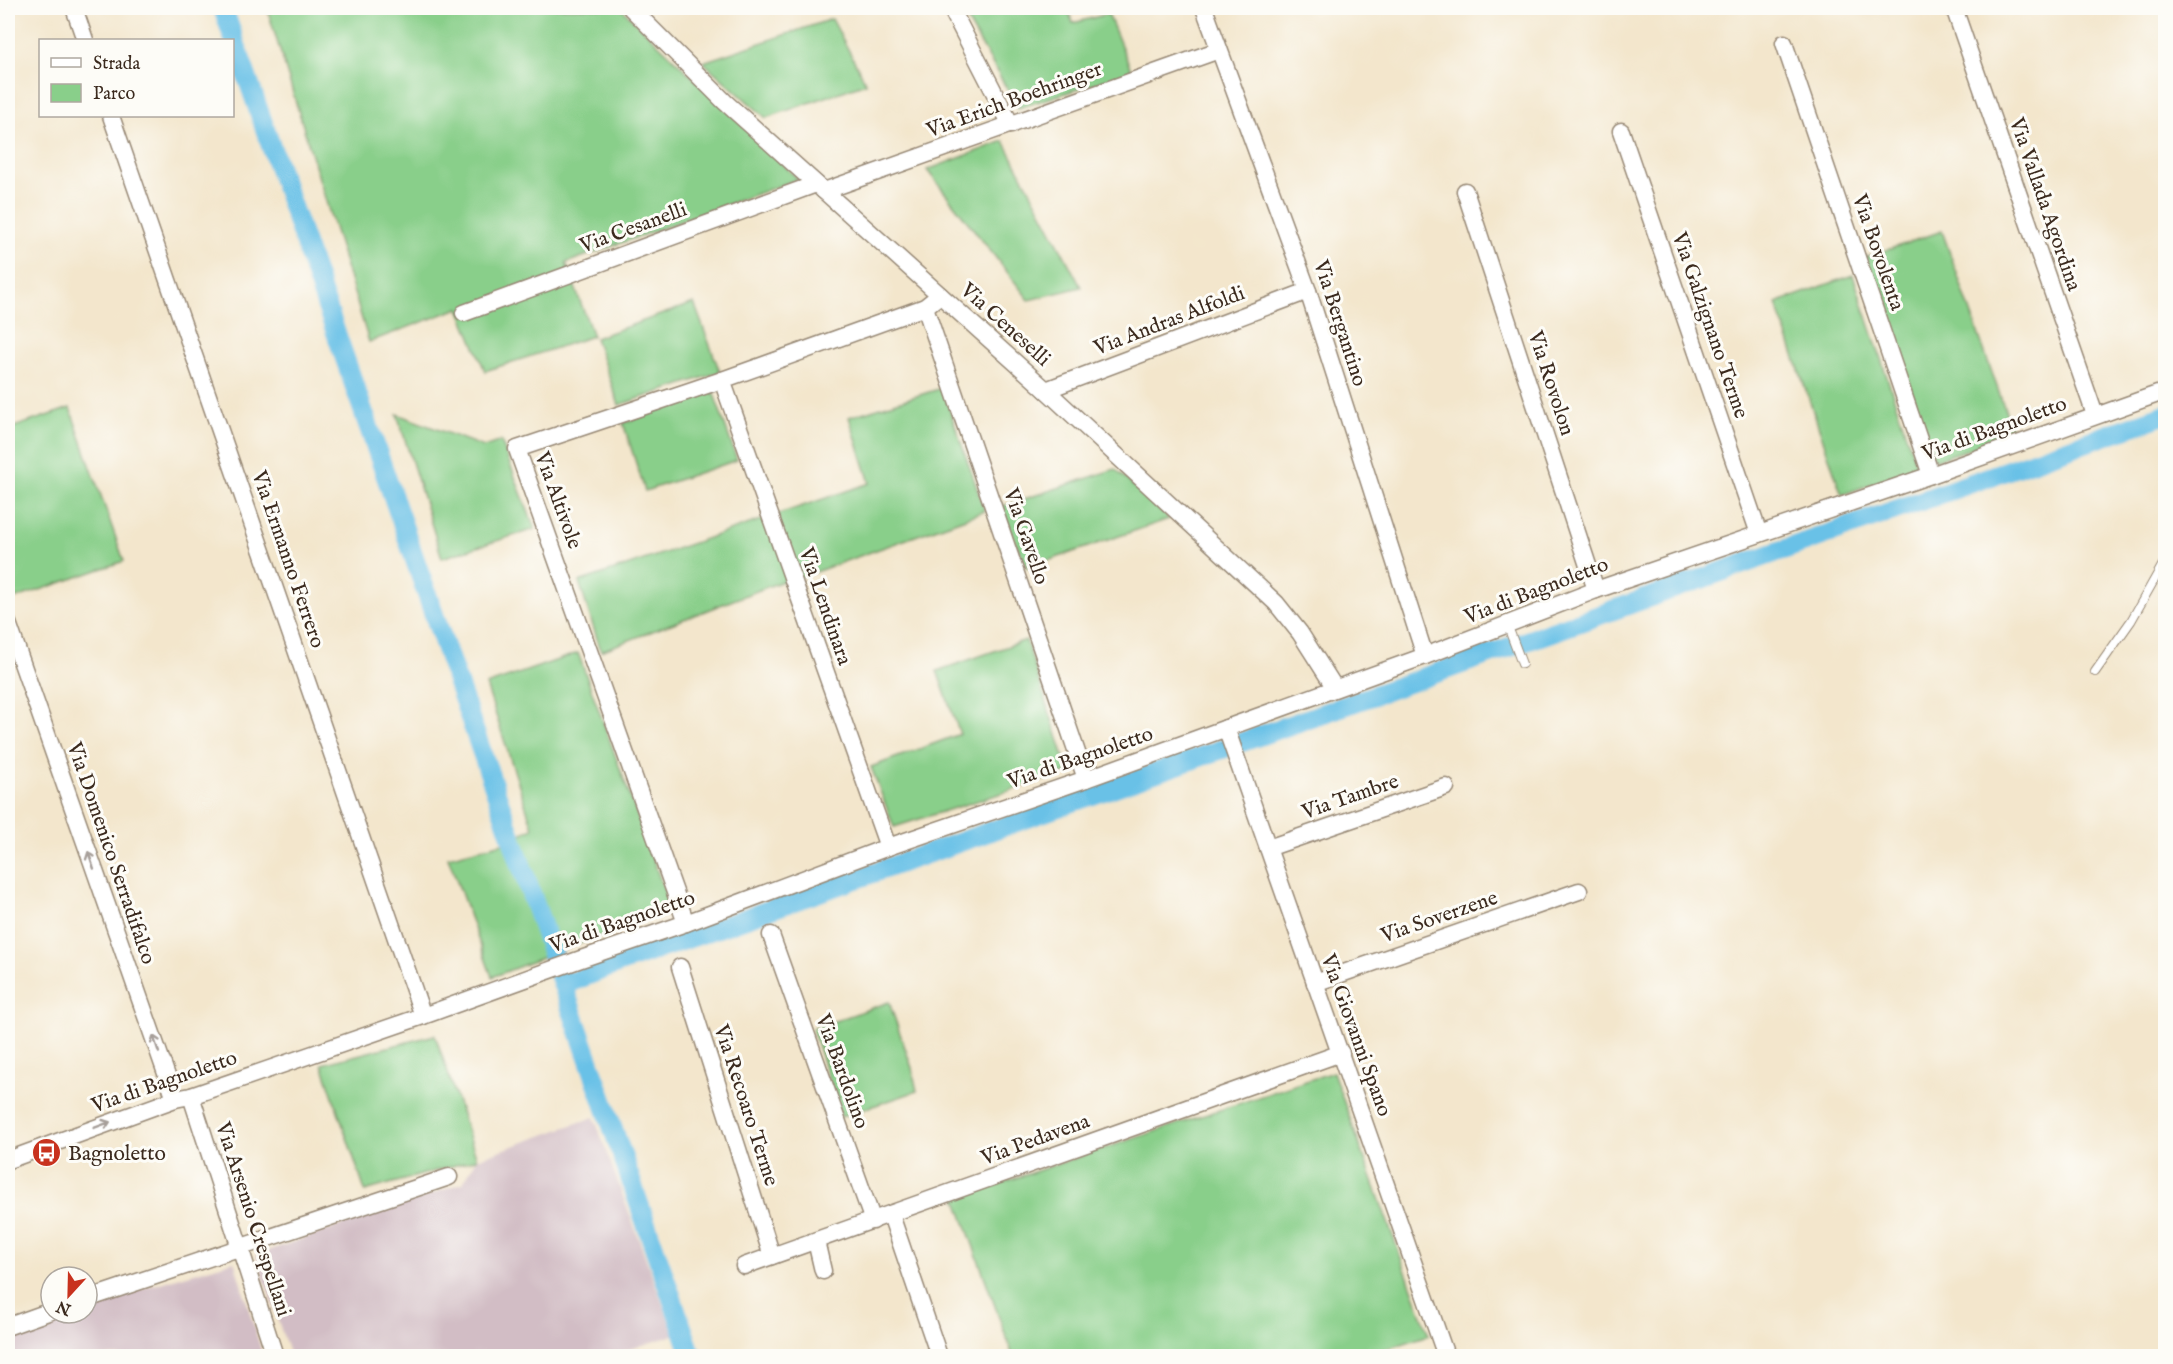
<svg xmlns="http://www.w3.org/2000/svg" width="2173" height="1364" viewBox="0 0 2173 1364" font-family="'IM FELL English',serif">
<rect width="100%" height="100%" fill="#fdfcf7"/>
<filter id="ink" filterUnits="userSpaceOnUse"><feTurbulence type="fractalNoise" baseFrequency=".0167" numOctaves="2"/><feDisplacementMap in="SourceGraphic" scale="12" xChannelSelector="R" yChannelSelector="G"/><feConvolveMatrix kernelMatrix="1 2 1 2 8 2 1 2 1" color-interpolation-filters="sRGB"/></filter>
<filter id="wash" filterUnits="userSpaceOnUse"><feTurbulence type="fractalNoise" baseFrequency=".008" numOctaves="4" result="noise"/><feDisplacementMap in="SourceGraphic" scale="24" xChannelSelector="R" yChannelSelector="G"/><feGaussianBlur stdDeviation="1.35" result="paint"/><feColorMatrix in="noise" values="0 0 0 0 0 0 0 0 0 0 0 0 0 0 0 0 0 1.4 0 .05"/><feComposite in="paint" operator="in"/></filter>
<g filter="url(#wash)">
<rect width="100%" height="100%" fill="#f3e6cc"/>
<!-- industrial -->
<g fill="#d2bdc5">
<path d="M594,1117L674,1335L608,1356H290L256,1255L463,1183L477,1159Z"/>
<path d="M234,1261L263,1356H8V1329L61,1313H87V1305Z"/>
</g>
<!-- green -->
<g fill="#89cf8a" stroke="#627c54" stroke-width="1.5">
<path d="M267,8H621L798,179L566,263L593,336L485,371L459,308L369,342Z"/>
<path d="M960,8H1067L1073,23L1108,14L1132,72L1018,108Z"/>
<path d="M832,19L866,83L766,118L703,62Z"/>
<path d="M1004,141L1081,287L1029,300L927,170Z"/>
<path d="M1942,231L2014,435L1935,460L1864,258Z"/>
<path d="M1853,275L1917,467L1842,495L1776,303Z"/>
<path d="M694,303L720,372L619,405L595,338Z"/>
<path d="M942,388L985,511L804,576L780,582L601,651L579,582L870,483L849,417Z"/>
<path d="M713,391L737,460L645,491L623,423Z"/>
<path d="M70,408L124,561L11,600L8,590V429Z"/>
<path d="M397,414L484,447L501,441L535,529L442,558Z"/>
<path d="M1115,469L1169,519L1027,568L1000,507Z"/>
<path d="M1026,640L1069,772L894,827L871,767L960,734L937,671Z"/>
<path d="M578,653L671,909L492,977L448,857L503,843L533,828L486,685Z"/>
<path d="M889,1002L912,1068L917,1091L841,1117L812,1029Z"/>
<path d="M435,1035L477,1159L365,1191L322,1064Z"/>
<path d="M1333,1072L1429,1335L1365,1356H1013L956,1198Z"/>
</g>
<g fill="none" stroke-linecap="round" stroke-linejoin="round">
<!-- canal -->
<g stroke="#69c1e7" stroke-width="20">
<path d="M223,8L692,1356"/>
<path d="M563,985L622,962L2166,414"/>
</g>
</g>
</g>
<g filter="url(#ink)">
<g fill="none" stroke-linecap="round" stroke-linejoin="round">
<defs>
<g id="service">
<path d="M1507,624L1522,664"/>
<path d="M2095,672L2131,621L2166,559"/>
</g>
<g id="minor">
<path d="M74,8L85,40"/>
<path d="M631,8L725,102L1046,390L1276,603L1300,633L1335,688"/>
<path d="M951,8L1011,125"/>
<path d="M1204,8L1308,291L1425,656"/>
<path d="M1954,8L2095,415"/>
<path d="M1784,43L1931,475"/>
<path d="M111,116L423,1016"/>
<path d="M1621,131L1759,534"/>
<path d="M824,191L1219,50"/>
<path d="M1465,191L1596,590"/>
<path d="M925,307L1086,779"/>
<path d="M464,313L816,184"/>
<path d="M722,380L888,847"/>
<path d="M1046,390L1308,291"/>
<path d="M8,623L175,1099"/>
<path d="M1226,728L1446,1356"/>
<path d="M1268,848L1446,787"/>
<path d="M686,923L517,449L722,380L925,307L940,295"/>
<path d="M771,935L873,1221"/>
<path d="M680,967L772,1256"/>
<path d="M1315,983L1579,891"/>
<path d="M191,1096L275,1356"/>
<path d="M8,1160L175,1099L191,1096L423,1016L581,959L686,923L888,847L1086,779L1425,656L1596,590L1931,475L2166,391"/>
<path d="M891,1215L939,1356"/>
<path d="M816,1241L823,1271"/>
<path d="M744,1266L1341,1053"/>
<path d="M87,1299L449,1177"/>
<path d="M9,1326L51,1311"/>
</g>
</defs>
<!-- service casing -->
<use href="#service" stroke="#978875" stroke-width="10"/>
<!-- minor casing -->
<use href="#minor" stroke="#978875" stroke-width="19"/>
<!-- service -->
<use href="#service" stroke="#fff" stroke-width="8"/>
<!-- minor -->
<use href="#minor" stroke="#fff" stroke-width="16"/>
</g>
<!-- one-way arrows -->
<defs><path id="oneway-shaft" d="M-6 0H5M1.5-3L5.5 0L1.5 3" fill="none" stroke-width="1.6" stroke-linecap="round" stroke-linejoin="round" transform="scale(1.5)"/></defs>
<g stroke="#a79f9a">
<use href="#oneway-shaft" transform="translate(91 860) rotate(-109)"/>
<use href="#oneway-shaft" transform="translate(156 1044) rotate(-109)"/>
<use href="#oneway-shaft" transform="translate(102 1125) rotate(-20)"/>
</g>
</g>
<!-- icons -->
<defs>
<symbol id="bus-disc" viewBox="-11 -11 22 22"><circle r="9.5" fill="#c8321e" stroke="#fdfcf7"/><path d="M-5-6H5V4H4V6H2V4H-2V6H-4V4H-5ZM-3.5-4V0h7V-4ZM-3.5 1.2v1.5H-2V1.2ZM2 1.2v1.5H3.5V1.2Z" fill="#fff"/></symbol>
</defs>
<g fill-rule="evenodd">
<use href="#bus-disc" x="30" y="1136" width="33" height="33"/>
</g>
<g text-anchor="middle" stroke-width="6" stroke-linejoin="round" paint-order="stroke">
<!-- street labels -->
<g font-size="21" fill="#3b2a1e" stroke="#fdfcf7">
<text transform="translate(1014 99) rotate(-20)" y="7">Via Erich Boehringer</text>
<text transform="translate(2046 204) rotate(71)" y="7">Via Vallada Agordina</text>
<text transform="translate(633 227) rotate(-20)" y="7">Via Cesanelli</text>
<text transform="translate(1879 252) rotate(71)" y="7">Via Bovolenta</text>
<text transform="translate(1169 320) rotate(-21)" y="7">Via Andras Alfoldi</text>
<text transform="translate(1341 323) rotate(72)" y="7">Via Bergantino</text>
<text transform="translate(1006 324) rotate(42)" y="7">Via Ceneselli</text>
<text transform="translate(1711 325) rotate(71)" y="7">Via Galzignano Terme</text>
<text transform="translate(1552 383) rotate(72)" y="7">Via Rovolon</text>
<text transform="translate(1994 428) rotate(-20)" y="7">Via di Bagnoletto</text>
<text transform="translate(559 500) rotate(70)" y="7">Via Altivole</text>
<text transform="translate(1027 536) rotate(71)" y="7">Via Gavello</text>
<text transform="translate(289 559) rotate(71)" y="7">Via Ermanno Ferrero</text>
<text transform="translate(1536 590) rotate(-21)" y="7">Via di Bagnoletto</text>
<text transform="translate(826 606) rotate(71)" y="7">Via Lendinara</text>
<text transform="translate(1080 757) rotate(-19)" y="7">Via di Bagnoletto</text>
<text transform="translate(1350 796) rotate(-19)" y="7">Via Tambre</text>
<text transform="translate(112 853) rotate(71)" y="7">Via Domenico Serradifalco</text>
<text transform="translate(1439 916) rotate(-19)" y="7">Via Soverzene</text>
<text transform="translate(622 921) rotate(-19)" y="7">Via di Bagnoletto</text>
<text transform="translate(1357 1035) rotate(70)" y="7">Via Giovanni Spano</text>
<text transform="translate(843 1071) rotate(70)" y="7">Via Bardolino</text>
<text transform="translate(164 1081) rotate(-19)" y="7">Via di Bagnoletto</text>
<text transform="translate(747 1105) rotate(72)" y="7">Via Recoaro Terme</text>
<text transform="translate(1035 1139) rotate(-20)" y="7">Via Pedavena</text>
<text transform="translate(254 1219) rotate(72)" y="7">Via Arsenio Crespellani</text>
</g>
<!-- poi labels -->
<g font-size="21" fill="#3b2a1e" stroke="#fdfcf7" text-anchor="start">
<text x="68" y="1160">Bagnoletto</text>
</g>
</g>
<!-- margin -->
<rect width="2173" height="1364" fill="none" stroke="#fdfcf7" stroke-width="30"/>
<!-- legend -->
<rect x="39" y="39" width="195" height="78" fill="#fdfcf7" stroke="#afa8a0" stroke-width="1.5"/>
<rect x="51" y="58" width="30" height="9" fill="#ffffff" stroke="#afa8a0" stroke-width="1.5"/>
<text x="93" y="69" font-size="18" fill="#3b2a1e">Strada</text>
<rect x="51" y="84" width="30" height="18" fill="#89cf8a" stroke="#afa8a0" stroke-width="1.5"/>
<text x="93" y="99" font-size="18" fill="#3b2a1e">Parco</text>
<!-- north arrow -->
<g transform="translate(69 1295) rotate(202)"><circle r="28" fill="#fdfcf7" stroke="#afa8a0" stroke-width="1.5"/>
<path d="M0-4.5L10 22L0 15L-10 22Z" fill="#c8321e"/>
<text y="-9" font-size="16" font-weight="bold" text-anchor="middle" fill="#3b2a1e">N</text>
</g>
</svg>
